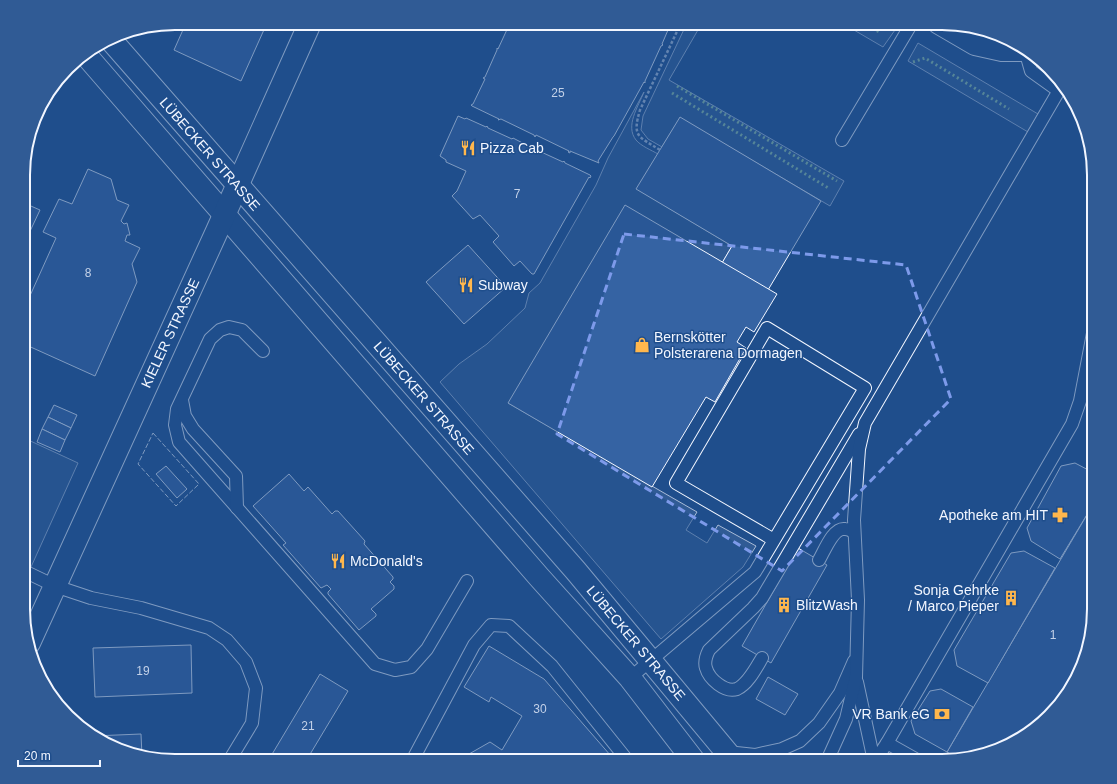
<svg xmlns="http://www.w3.org/2000/svg" width="1117" height="784" viewBox="0 0 1117 784" font-family="Arial,sans-serif">
<rect width="100%" height="100%" fill="#1f4e8c"/>
<!-- green -->
<g fill="#305b95" stroke="#a8bbd7">
<path d="M687,23H702L669,80L844,181L830,206L680,118L662,147L648,139L641,130L643,116Z"/>
<path d="M842,23H884L895,30L883,47Z"/>
<path d="M918,43L1038,114L1028,132L908,61Z"/>
<path d="M644,92C638,107 625,126 636,140C641,146 651,150 658,154L637,189L732,246L722,263L508,403L697,512L686,530L707,543L718,525L756,546L743,567L661,639L440,382L459,364L487,344L525,308L529,293L540,283L596,185L608,158Z"/>
<path d="M24,438L78,463L31,567L24,564Z"/>
</g>
<!-- building -->
<g fill="#3563a3" stroke="#f2f6ff">
<path d="M186,23H267L241,81L174,50Z"/>
<path d="M510,23H671L662,44L663,45L661,46L645,81V83L644,82L614,136L613,137L598,161L599,163L570,151V153L568,152L569,151L536,135L535,137L534,135L501,119L498,120L499,119L472,106L471,105L473,104L485,79L483,78L485,77L497,50V48L498,49Z"/>
<path d="M458,116L465,119L466,118L486,127L487,126L488,128L512,139L513,138L538,151V149L539,151L563,162L564,161L565,163L590,175L591,176L590,178L589,177L534,274H532L520,261L514,266L493,242L499,236L480,215L473,219L452,196L457,191L466,171L446,162V160L440,156Z"/>
<path d="M680,117L821,201L768,290L722,263L732,246L636,189Z"/>
<path d="M88,169L111,179L117,200L129,205L121,221L124,224L127,223L130,235H127L125,241L140,248L132,264L137,282L95,376L24,344V309L56,238L43,232L59,199L72,204Z"/>
<path d="M24,203L40,210L24,244Z"/>
<path d="M625,205L777,294L754,332L746,327L737,342L746,348L715,402L706,397L652,487L508,403Z"/>
<path d="M468,245L506,287L464,324L426,282Z"/>
<path d="M54,405L77,415L71,428L48,417Z"/>
<path d="M48,417L71,428L65,440L42,429Z"/>
<path d="M42,429L65,440L60,452L37,442Z"/>
<path d="M1075,463L1094,473V503L1060,559L1031,541L1027,528L1061,466Z"/>
<path d="M166,466L187,489L177,498L156,474Z"/>
<path d="M289,474L304,491L308,487L332,514L335,511H338L365,541L364,544L393,577V579L390,582L394,586V589L371,609L376,614V616L359,630L328,594V592L331,589L327,585L321,588L283,545L286,543L253,506Z"/>
<path d="M1094,503V619L1086,658L1063,701L1010,745L957,758L947,752Z"/>
<path d="M798,548L827,565L771,663L742,646Z"/>
<path d="M1024,551L1055,568L988,683L957,666L954,650L1011,553Z"/>
<path d="M191,645L192,693L95,697L93,648Z"/>
<path d="M489,646L544,679L611,756L608,761H460L462,758L490,742L502,750L522,716L491,697L489,702L464,687Z"/>
<path d="M320,674L348,691L306,761H268Z"/>
<path d="M768,677L798,694L785,715L756,699Z"/>
<path d="M941,689L973,707L947,752L915,734L911,721L930,691Z"/>
<path d="M141,734L142,756L126,753L93,736Z"/>
</g>
<g fill="none" stroke-linecap="round" stroke-linejoin="round">
<defs>
<g id="lane">
<path d="M1025,50L1031,71L1059,91"/>
<path d="M842,140L912,23"/>
<path d="M263,351L242,330L229,327L220,330L210,339L177,409L175,425L179,442L375,664L395,670L411,667L427,649L467,581"/>
<path d="M182,400L185,416L193,429L236,476L237,508"/>
<path d="M819,560C824,552 833,527 845,529C848,529 852,531 854,533"/>
<path d="M24,571L55,586L91,598L141,608L209,628L227,640L246,662L256,688L252,723L229,761"/>
<path d="M762,658C756,668 748,684 737,689C725,693 709,679 706,668C704,662 706,656 709,650L753,608L762,598L859,434"/>
<path d="M630,678L755,572L865,388L767,328L676,483L774,540"/>
<path d="M857,682L874,761"/>
<path d="M887,743L919,761"/>
<path d="M727,752L755,755L782,749L800,741L819,723L840,693L854,661"/>
<path d="M412,761L474,645L491,625L509,626L552,666L628,761"/>
<path d="M827,761L846,719L856,677L858,600L854,520L859,449L865,423L1061,87"/>
<path d="M875,761L887,743L1072,424L1080,401L1094,328"/>
</g>
<g id="street">
<path d="M939,23L975,44L1002,50H1026"/>
<path d="M110,39L576,571L734,761"/>
<path d="M85,54L539,577L630,678L694,761"/>
<path d="M29,643L217,231L310,23"/>
</g>
</defs>
<!-- lane casing -->
<use href="#lane" stroke="#f2f6ff" stroke-width="14"/>
<!-- street casing -->
<use href="#street" stroke="#f2f6ff" stroke-width="24"/>
<!-- path -->
<path stroke="#b3c4dc" stroke-width="2.5" stroke-dasharray="3 2" stroke-linecap="butt" d="M660,150C638,136 632,137 640,110L681,23"/>
<!-- lane -->
<use href="#lane" stroke="#1f4e8c" stroke-width="12"/>
<!-- street -->
<use href="#street" stroke="#1f4e8c" stroke-width="22"/>
<!-- hedge -->
<g stroke="#97c8a6" stroke-width="3" stroke-dasharray="2 3" stroke-linecap="butt">
<path d="M864,23L881,33"/>
<path d="M913,62L925,58L1009,109"/>
<path d="M677,86L837,181"/>
<path d="M672,93L830,189"/>
</g>
<!-- fence -->
<path stroke="#f2f6ff" stroke-width="1" stroke-dasharray="5 2" stroke-linecap="butt" d="M153,433L199,484L176,506L138,464Z"/>
</g>
<!-- marked area -->
<path d="M0 0H1117V784H0ZM624,234L906,265L951,399L782,571L557,434Z" fill="#1f4e8c" fill-opacity=".55" fill-rule="evenodd"/>
<path fill="none" stroke="#7d9aea" stroke-width="3" stroke-dasharray="8 5" stroke-linejoin="round" d="M624,234L906,265L951,399L782,571L557,434Z"/>
<!-- icons -->
<defs>
<symbol id="restaurant-bare" viewBox="-9 -9 18 18"><path d="M-5-6h1v4h1v-4h1v4h1v-4h1v5L-1.5 .5V6h-2V.5L-5-1ZM5-6V6H3V1.5H1.5Q1.5-4 5-6Z" fill="#ffb74d" stroke="#1f4e8c" stroke-width="2.5" paint-order="stroke"/></symbol>
<symbol id="shop-bare" viewBox="-9 -9 18 18"><path d="M-5-2.5h2.3a2.7 3.5 0 0 1 5.4 0H5L5.5 6h-11ZM-1.5-2.5h3a1.5 2.3 0 0 0-3 0Z" fill="#ffb74d" stroke="#1f4e8c" stroke-width="2.5" paint-order="stroke"/></symbol>
<symbol id="pharmacy-bare" viewBox="-9 -9 18 18"><path d="M-2-6h4v4h4v4h-4v4h-4v-4h-4v-4h4Z" fill="#ffb74d" stroke="#1f4e8c" stroke-width="2.5" paint-order="stroke"/></symbol>
<symbol id="building-bare" viewBox="-9 -9 18 18"><path d="M-4-6H4V6H1V3H-1V6H-4ZM-2.5-4.3h1.7v1.8h-1.7ZM.8-4.3h1.7v1.8H.8ZM-2.5-1h1.7V.8h-1.7ZM.8-1h1.7V.8H.8Z" fill="#ffb74d" stroke="#1f4e8c" stroke-width="2.5" paint-order="stroke"/></symbol>
<symbol id="bank-bare" viewBox="-9 -9 18 18"><path d="M-6-4H6V4H-6ZM0-2.3a2.3 2.3 0 1 0 0 4.6a2.3 2.3 0 1 0 0-4.6Z" fill="#ffb74d" stroke="#1f4e8c" stroke-width="2.5" paint-order="stroke"/></symbol>
</defs>
<g fill-rule="evenodd">
<use href="#restaurant-bare" x="457" y="137" width="22" height="22"/>
<use href="#restaurant-bare" x="455" y="274" width="22" height="22"/>
<use href="#shop-bare" x="631" y="334" width="22" height="22"/>
<use href="#pharmacy-bare" x="1049" y="504" width="22" height="22"/>
<use href="#restaurant-bare" x="327" y="550" width="22" height="22"/>
<use href="#building-bare" x="1000" y="587" width="22" height="22"/>
<use href="#building-bare" x="773" y="594" width="22" height="22"/>
<use href="#bank-bare" x="931" y="703" width="22" height="22"/>
</g>
<g text-anchor="middle" stroke-width="3" stroke-linejoin="round" paint-order="stroke">
<!-- number labels -->
<g font-size="12" fill="#c3d1e8">
<text x="558" y="97">25</text>
<text x="517" y="198">7</text>
<text x="88" y="277">8</text>
<text x="1053" y="639">1</text>
<text x="143" y="675">19</text>
<text x="540" y="713">30</text>
<text x="308" y="730">21</text>
</g>
<!-- poi labels -->
<g font-size="14" fill="#f2f6ff" stroke="#1f4e8c" text-anchor="start">
<text x="480" y="153">Pizza Cab</text>
<text x="478" y="290">Subway</text>
<text x="654" y="342">Bernskötter<tspan x="654" dy="16">Polsterarena Dormagen</tspan></text>
<text x="1048" y="520" text-anchor="end">Apotheke am HIT</text>
<text x="350" y="566">McDonald's</text>
<text x="999" y="595" text-anchor="end">Sonja Gehrke<tspan x="999" dy="16">/ Marco Pieper</tspan></text>
<text x="796" y="610">BlitzWash</text>
<text x="930" y="719" text-anchor="end">VR Bank eG</text>
</g>
<!-- street labels -->
<g font-size="14" fill="#f2f6ff" stroke="#1f4e8c">
<text transform="translate(210 154) rotate(49)" y="5">LÜBECKER STRASSE</text>
<text transform="translate(170 333) rotate(-65)" y="5">KIELER STRASSE</text>
<text transform="translate(424 398) rotate(49)" y="5">LÜBECKER STRASSE</text>
<text transform="translate(636 643) rotate(50)" y="5">LÜBECKER STRASSE</text>
</g>
</g>
<!-- crop -->
<path d="M0 0H1117V784H0ZM175 30H942A145 145 0 0 1 1087 175V609A145 145 0 0 1 942 754H175A145 145 0 0 1 30 609V175A145 145 0 0 1 175 30Z" fill="#305b95" fill-rule="evenodd"/>
<path fill="none" stroke="#f2f6ff" stroke-width="2" d="M175 30H942A145 145 0 0 1 1087 175V609A145 145 0 0 1 942 754H175A145 145 0 0 1 30 609V175A145 145 0 0 1 175 30Z"/>
<!-- scale -->
<path d="M18 760v6h82v-6" fill="none" stroke="#f2f6ff" stroke-width="2"/>
<text x="24" y="760" font-size="12" fill="#f2f6ff" stroke="#1f4e8c" stroke-width="3" paint-order="stroke">20 m</text>
</svg>
